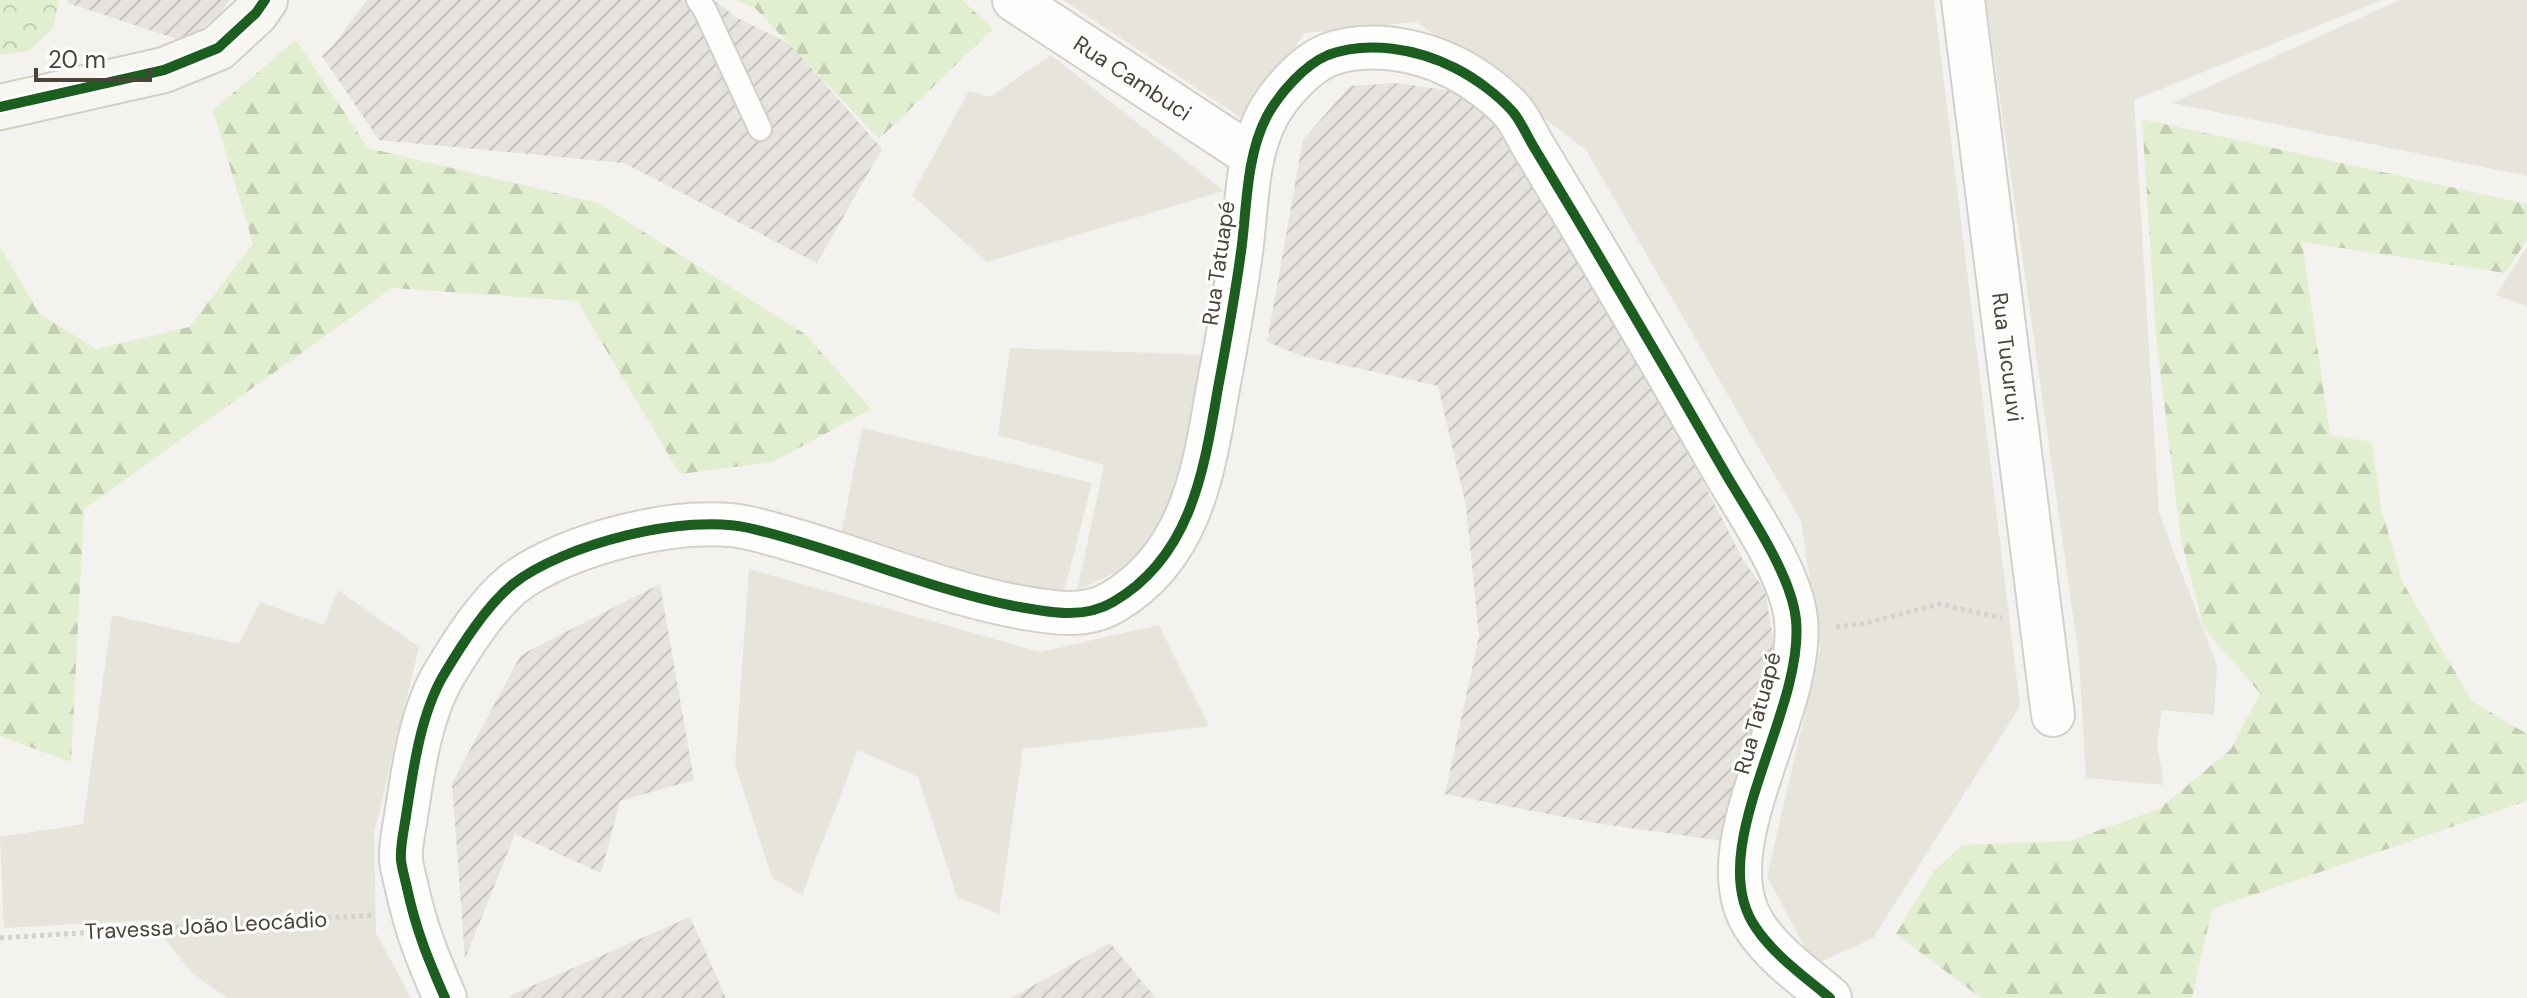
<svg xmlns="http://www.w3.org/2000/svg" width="2527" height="998" viewBox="0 0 2527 998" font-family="'DM Sans',sans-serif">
<defs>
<pattern id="industrial-furrows" width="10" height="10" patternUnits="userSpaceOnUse" patternTransform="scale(2)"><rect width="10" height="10" fill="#e6e2de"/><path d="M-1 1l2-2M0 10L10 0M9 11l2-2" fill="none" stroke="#c7c3bf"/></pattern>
<pattern id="forest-firs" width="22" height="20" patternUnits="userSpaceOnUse" patternTransform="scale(2)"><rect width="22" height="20" fill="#e1eecf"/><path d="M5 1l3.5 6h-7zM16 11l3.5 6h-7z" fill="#c3cdb2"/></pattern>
<pattern id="park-crowns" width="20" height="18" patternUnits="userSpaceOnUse" patternTransform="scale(2)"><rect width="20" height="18" fill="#e1eecf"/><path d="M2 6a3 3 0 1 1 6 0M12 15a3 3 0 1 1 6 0" fill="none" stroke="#c3cdb2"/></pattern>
</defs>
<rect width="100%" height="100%" fill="#f4f2ee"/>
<!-- residential -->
<g fill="#e7e4dc">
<path d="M1063,0H1934L2020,706L1873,938L1814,965L1767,876L1820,649L1801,521L1586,150L1417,22L1305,33L1243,119Z"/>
<path d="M1986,0H2382L2134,100L2159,513L2217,665L2214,715L2162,710L2157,744L2164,785L2086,778L2079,658Z"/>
<path d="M2400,0H2527V176L2172,103Z"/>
<path d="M1051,55L1224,191L987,262L912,195L969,91L990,97Z"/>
<path d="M2527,247V306L2496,295Z"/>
<path d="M1010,348L1210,355L1190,478L1149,556L1077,591L1104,465L998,435Z"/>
<path d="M862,428L1092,483L1062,600L840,541Z"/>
<path d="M749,569L1040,652L1159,625L1209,726L1023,749L999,914L957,897L918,777L858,750L802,895L772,878L735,765Z"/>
<path d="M338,590L419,647L374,833L376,933L411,998H227L193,974L150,920L4,928L0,837L83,824L112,615L239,644L260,602L324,625Z"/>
</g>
<!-- industrial -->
<g fill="url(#industrial-furrows)">
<path d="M69,0H229L219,16L183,41L68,3Z"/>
<path d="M367,0H714L736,17L790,44L882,149L817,263L624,163L379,140L322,56L332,47Z"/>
<path d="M1395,83L1474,94L1585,250L1743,560L1765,590L1774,645L1723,841L1595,823L1445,794L1479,636L1466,506L1438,386L1302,356L1267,342L1303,140L1350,86Z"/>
<path d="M660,584L694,780L620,801L601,873L515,834L465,959L452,783L521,655Z"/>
<path d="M690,917L726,998H511L509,996Z"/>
<path d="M1110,943L1156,998H1011Z"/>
</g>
<!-- forest -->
<g fill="url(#forest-firs)">
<path d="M735,0H962L993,29L879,139L755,8Z"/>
<path d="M296,40L368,148L598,203L805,334L871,409L773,462L680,474L577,301L392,288L84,509L71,762L0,736V247L40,314L96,349L189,327L253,244L213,110Z"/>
<path d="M2142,119L2527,204V240L2505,273L2302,242L2330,435L2372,442L2381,508L2403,583L2472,701L2527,734V801L2212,909L2192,998H1981L1896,934L1934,871L1962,845L2069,841L2159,809L2231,749L2260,693L2204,629L2181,539L2156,337Z"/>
</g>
<!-- park -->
<path fill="url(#park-crowns)" d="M0,0H59L53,28L29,51L0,55Z"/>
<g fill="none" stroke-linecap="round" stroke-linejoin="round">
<defs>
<path id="lane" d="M698,0L705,10L760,129"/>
<g id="street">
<path id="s1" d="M1014,0L1252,156"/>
<path id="s2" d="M1963,0L2053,715"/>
<path d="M445,998C428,959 416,930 407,888C405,879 402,869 401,860C400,846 404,830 406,816C413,771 420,716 443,676C461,646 486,606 513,584C564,544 686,513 749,528C839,549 924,588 1014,606C1048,612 1083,620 1113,602C1192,556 1204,469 1218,388C1227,340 1236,292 1242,244C1247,202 1247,154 1267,116C1279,94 1304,65 1328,55C1368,40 1418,49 1455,68C1475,78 1498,95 1513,112C1522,123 1528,138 1535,149C1550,174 1565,199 1580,224C1630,308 1679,392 1727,476C1750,515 1792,576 1796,620C1805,713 1701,850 1756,928C1775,956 1805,977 1830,998"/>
</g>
<path id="secondary" d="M0,107L164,70L218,48L256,13L265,0"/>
</defs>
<!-- lane casing -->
<use href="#lane" stroke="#d2d0cb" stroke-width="26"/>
<!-- street casing -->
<use href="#street" stroke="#d2d0cb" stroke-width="46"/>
<!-- secondary casing -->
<use href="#secondary" stroke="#d3cfc5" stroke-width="48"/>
<!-- path -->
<g stroke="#d3d2cc" stroke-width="5" stroke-dasharray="4 4" stroke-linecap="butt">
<path d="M1836,627L1866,623L1940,604L2002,618"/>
<path d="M0,938L374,915"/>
</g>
<!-- lane -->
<use href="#lane" stroke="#fdfdfc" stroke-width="22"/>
<!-- street -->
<use href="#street" stroke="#fdfdfc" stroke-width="42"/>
<!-- secondary -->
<use href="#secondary" stroke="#f7f6f1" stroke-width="44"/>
<defs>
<g id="cycleway">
<path d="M0,107L164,70L218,48L256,13L265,0"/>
<path d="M445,998C428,959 416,930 407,888C405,879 402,869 401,860C400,846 404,830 406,816C413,771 420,716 443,676C461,646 486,606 513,584C564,544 686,513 749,528C839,549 924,588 1014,606C1048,612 1083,620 1113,602C1192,556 1204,469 1218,388C1227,340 1236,292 1242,244C1247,202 1247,154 1267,116C1279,94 1304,65 1328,55C1368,40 1418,49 1455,68C1475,78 1498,95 1513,112C1522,123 1528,138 1535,149C1550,174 1565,199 1580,224C1630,308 1679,392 1727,476C1750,515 1792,576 1796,620C1805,713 1701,850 1756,928C1775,956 1805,977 1830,998"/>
</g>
</defs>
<!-- cycleway casing -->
<use href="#cycleway" stroke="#fff" stroke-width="15"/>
<!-- cycleway -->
<use href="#cycleway" stroke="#1b5e20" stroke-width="10"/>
</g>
<g text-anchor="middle" stroke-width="6" stroke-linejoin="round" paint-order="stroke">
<!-- street labels -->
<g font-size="22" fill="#4b4439" stroke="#fff">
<text dy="8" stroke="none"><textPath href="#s1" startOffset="142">Rua Cambuci</textPath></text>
<text transform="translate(1218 263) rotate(-82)" y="8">Rua Tatuapé</text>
<text dy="8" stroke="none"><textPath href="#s2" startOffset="360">Rua Tucuruvi</textPath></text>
<text transform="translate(1757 713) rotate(-75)" y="8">Rua Tatuapé</text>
<text transform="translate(206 925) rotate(-3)" y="8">Travessa João Leocádio</text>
</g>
</g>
<!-- scale -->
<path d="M36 68v12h114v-12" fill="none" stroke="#4b4439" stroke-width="4"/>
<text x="48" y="68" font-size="24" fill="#4b4439" stroke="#ffffff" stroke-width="6" paint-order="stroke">20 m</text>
</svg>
